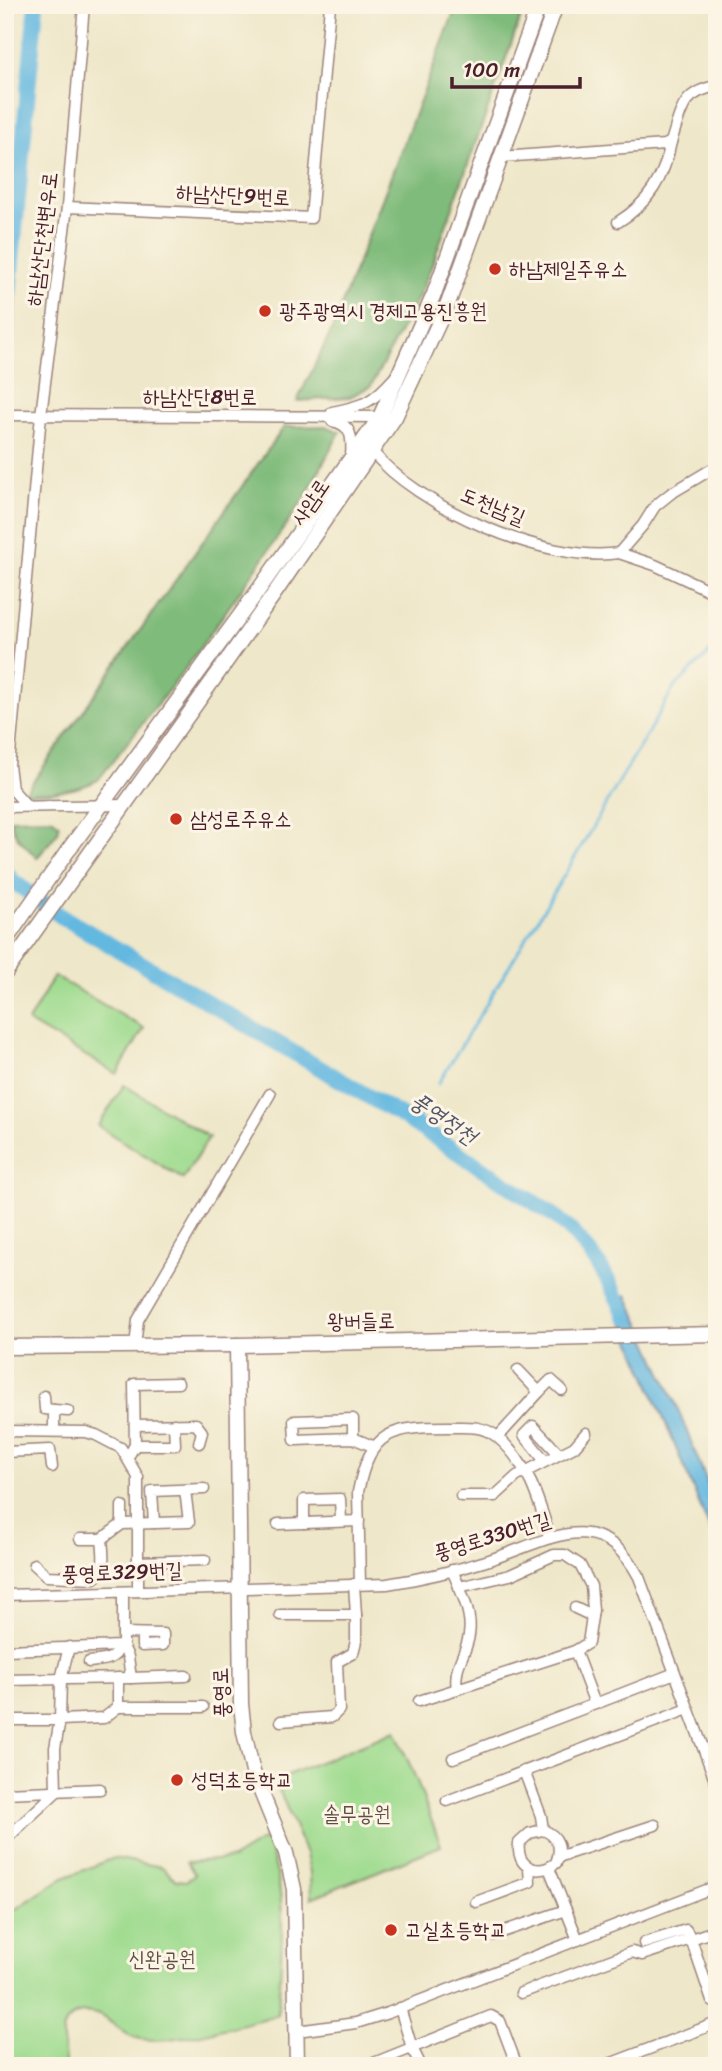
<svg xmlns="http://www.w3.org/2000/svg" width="722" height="2071" viewBox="0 0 722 2071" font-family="Sriracha,'Poor Story',sans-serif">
<rect width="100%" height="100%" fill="#fcf5e5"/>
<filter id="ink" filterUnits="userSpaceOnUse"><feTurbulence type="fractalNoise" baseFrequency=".0143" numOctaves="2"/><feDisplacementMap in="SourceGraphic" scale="14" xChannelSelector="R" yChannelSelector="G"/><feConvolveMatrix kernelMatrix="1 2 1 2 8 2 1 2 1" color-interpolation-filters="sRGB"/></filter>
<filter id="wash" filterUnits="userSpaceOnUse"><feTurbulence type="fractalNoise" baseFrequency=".00686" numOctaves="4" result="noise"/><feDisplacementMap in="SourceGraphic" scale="28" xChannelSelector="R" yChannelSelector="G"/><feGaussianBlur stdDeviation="1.57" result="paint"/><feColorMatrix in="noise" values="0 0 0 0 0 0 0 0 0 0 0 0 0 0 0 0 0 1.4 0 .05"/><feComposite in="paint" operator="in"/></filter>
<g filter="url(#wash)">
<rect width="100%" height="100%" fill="#eee7c9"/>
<!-- green -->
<g fill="#9fdb8f" stroke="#747d5d" stroke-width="2">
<path d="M54,976L144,1028L117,1074L28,1022Z"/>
<path d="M124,1085L209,1137L183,1179L98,1126Z"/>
<path d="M395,1731L417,1781L441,1846L311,1898L310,1872L306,1854L275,1780Z"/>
<path d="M265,1839C291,1891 280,1958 278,2015C242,2024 176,2044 141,2039C118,2036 103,2005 78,2014C55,2022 65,2047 65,2066H5V1911L16,1909L61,1879L114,1858L162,1867L176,1880L186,1881L195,1875L187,1862L232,1859Z"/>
</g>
<!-- forest -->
<g fill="#7fbb7a" stroke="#646d52" stroke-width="2">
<path d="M457,5H525L432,265L420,294L371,386L350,397L297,401L331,332Z"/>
<path d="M326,426L340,432L305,497L258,566L183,672L98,780C74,792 51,793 25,793L284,427Z"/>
<path d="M52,818L59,824L58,832L37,858L17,837L9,819Z"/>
</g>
<!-- water -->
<path fill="#64b8e0" stroke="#576c86" stroke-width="2" d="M627,1295L675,1402L717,1507V1546L614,1300Z"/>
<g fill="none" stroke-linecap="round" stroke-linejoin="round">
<!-- stream -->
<g stroke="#64b8e0" stroke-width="2.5">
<path d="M438,1084L568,869L674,688L717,645"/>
<path d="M415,1125L422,1113"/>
</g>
<!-- river -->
<g stroke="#64b8e0" stroke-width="16">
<path d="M5,337L36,5"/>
<path d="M5,871L14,882L61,916L405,1118L555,1216C592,1248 605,1272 626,1316"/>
</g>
</g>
</g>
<g filter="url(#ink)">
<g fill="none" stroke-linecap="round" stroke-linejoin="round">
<defs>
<g id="minor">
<path d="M502,157L665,145L671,142C681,112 681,92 717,86"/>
<path d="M67,207L311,218L330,5"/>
<path d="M618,222C649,203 664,178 671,142"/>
<path d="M332,412C365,405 372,403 395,377"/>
<path d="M5,415L385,417"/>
<path d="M332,421C354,425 352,440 351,459"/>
<path d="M371,450C417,507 545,564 619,553L643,525L655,506L670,494L717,466"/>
<path d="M619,553L655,565L717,594"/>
<path d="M27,806L12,789L9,765L41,415L67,207L84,5"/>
<path d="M5,807L124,805"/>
<path d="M135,1346L138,1320L270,1094"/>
<path d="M539,1392L551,1380L562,1390"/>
<path d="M44,1396L45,1409L54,1410V1431"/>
<path d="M54,1410L68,1411"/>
<path d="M136,1425L196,1424L202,1432L199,1443"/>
<path d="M5,1431L86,1432L96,1435L121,1448L138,1477V1591"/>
<path d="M498,1437L539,1392L518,1370"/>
<path d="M353,1438V1419L294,1421L295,1440L353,1438L375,1447"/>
<path d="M135,1445H175L174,1424"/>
<path d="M5,1452L50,1450L52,1467"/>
<path d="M128,1457L135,1445L134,1384L178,1383"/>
<path d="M545,1461L524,1435L533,1426L559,1454"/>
<path d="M461,1496H495L517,1476L574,1447L586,1433"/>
<path d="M122,1506V1524"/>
<path d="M341,1521L340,1499L304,1500V1523L359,1521"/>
<path d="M154,1523L152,1491L204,1489"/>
<path d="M278,1524L304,1523"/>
<path d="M80,1539H102L122,1524L189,1522L185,1490"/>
<path d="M137,1562L205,1560"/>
<path d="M34,1564L47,1576L94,1578C107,1570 103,1552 102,1539"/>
<path d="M360,1584L358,1492C370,1430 392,1427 449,1427C466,1427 482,1425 496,1436C528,1462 539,1500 550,1538"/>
<path d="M459,1587L510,1575L554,1555H565L580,1565L591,1586L593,1610L588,1643L575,1651"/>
<path d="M5,1595L387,1584C420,1579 454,1571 486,1561C547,1542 599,1502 639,1577L717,1785"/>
<path d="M575,1608L592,1616"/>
<path d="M280,1615H356L354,1584"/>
<path d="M123,1633L163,1634V1645L142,1646V1634"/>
<path d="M123,1646L128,1657L131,1678L186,1676"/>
<path d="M5,1650L123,1646V1592"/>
<path d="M89,1662C103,1660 115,1661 120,1646"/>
<path d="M5,1680L131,1678"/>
<path d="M419,1701L457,1689C453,1665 466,1656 469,1635C473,1614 460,1589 452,1570"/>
<path d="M595,1704L675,1673"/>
<path d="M118,1707H203"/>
<path d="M5,1720H60L61,1679L69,1647"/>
<path d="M281,1721L332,1717L339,1710L337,1662L353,1653L356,1641V1615"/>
<path d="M453,1758L595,1704L575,1651L457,1689"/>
<path d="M524,1771L541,1816L543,1830C559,1836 562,1848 556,1863C537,1877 516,1867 519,1843L530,1833L543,1830"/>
<path d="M5,1793L100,1789"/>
<path d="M447,1801L688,1709"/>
<path d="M5,1840L56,1792L55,1748L60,1720L104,1718L118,1707V1678"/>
<path d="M558,1857L655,1825"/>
<path d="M549,1868L578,1940"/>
<path d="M476,1902L530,1882L529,1869"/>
<path d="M717,1930L691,1939L712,2001L717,2004"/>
<path d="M493,1935L566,1910"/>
<path d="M521,1993L632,1952L642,1955L691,1939L686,1930L644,1943"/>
<path d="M400,2008L412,2048L421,2066"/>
<path d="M297,2031L356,2023L388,2013L717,1886"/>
<path d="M343,2066L374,2063L491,2016L500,2021L517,2066"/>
<path d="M580,2066H586"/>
<path d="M604,2066L717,2023"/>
</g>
<g id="major">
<path d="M5,941L67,852L255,595L380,417L434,294L539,5"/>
<path d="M5,973L272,597L395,417L449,301L556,5"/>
<path d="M237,1345L241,1704L244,1732L253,1772L286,1853L294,1889L297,2066"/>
<path d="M5,1347L237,1345L717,1334"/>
</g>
</defs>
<!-- minor casing -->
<use href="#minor" stroke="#9c837a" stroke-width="13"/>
<!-- major casing -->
<use href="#major" stroke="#9c837a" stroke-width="17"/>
<!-- minor -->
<use href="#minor" stroke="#fff" stroke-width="10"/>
<!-- major -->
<use href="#major" stroke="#fff" stroke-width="14"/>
</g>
</g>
<!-- markers -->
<g fill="#c8321e" stroke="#fcf5e5" stroke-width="2.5">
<circle cx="495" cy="269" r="7"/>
<circle cx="265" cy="311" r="7"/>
<circle cx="176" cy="819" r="7"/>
<circle cx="177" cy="1780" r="7"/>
<circle cx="391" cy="1930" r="7"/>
</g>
<g text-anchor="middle" stroke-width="6" stroke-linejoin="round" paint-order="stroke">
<!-- street labels -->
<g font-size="21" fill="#4a1f2b" stroke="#fcf5e5">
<text transform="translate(233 195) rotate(3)" y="7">하남산단9번로</text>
<text transform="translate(42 239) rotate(-83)" y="7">하남산단천변우로</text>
<text x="200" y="404">하남산단8번로</text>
<text transform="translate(310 502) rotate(-56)" y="7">사암로</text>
<text transform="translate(493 506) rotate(22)" y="7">도천남길</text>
<text transform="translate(361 1321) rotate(-1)" y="7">왕버들로</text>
<text transform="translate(492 1536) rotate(-17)" y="7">풍영로330번길</text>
<text transform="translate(122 1572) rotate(-2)" y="7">풍영로329번길</text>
<text transform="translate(221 1693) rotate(-92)" y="7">풍영로</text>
</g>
<!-- poi labels -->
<g font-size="21" fill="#4a1f2b" stroke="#fcf5e5" text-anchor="start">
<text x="509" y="276">하남제일주유소</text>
<text x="279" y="318">광주광역시 경제고용진흥원</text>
<text x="190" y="826">삼성로주유소</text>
<text x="191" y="1787">성덕초등학교</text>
<text x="405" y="1937">고실초등학교</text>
</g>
<!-- park labels -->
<g font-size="21" fill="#5f4e44" stroke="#fcf5e5">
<text x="357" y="1821">솔무공원</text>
<text x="162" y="1966">신완공원</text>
</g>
<!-- water labels -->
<g font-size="23" font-style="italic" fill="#53556a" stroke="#fcf5e5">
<text transform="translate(444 1118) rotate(34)" y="8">풍영정천</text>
</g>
</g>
<!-- margin -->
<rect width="722" height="2071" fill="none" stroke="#fcf5e5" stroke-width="28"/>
<!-- scale -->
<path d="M452 77v10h128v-10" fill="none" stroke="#4a1f2b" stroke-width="3.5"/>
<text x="463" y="77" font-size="21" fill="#4a1f2b" stroke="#fcf5e5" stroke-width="5" paint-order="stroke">100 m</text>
</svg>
